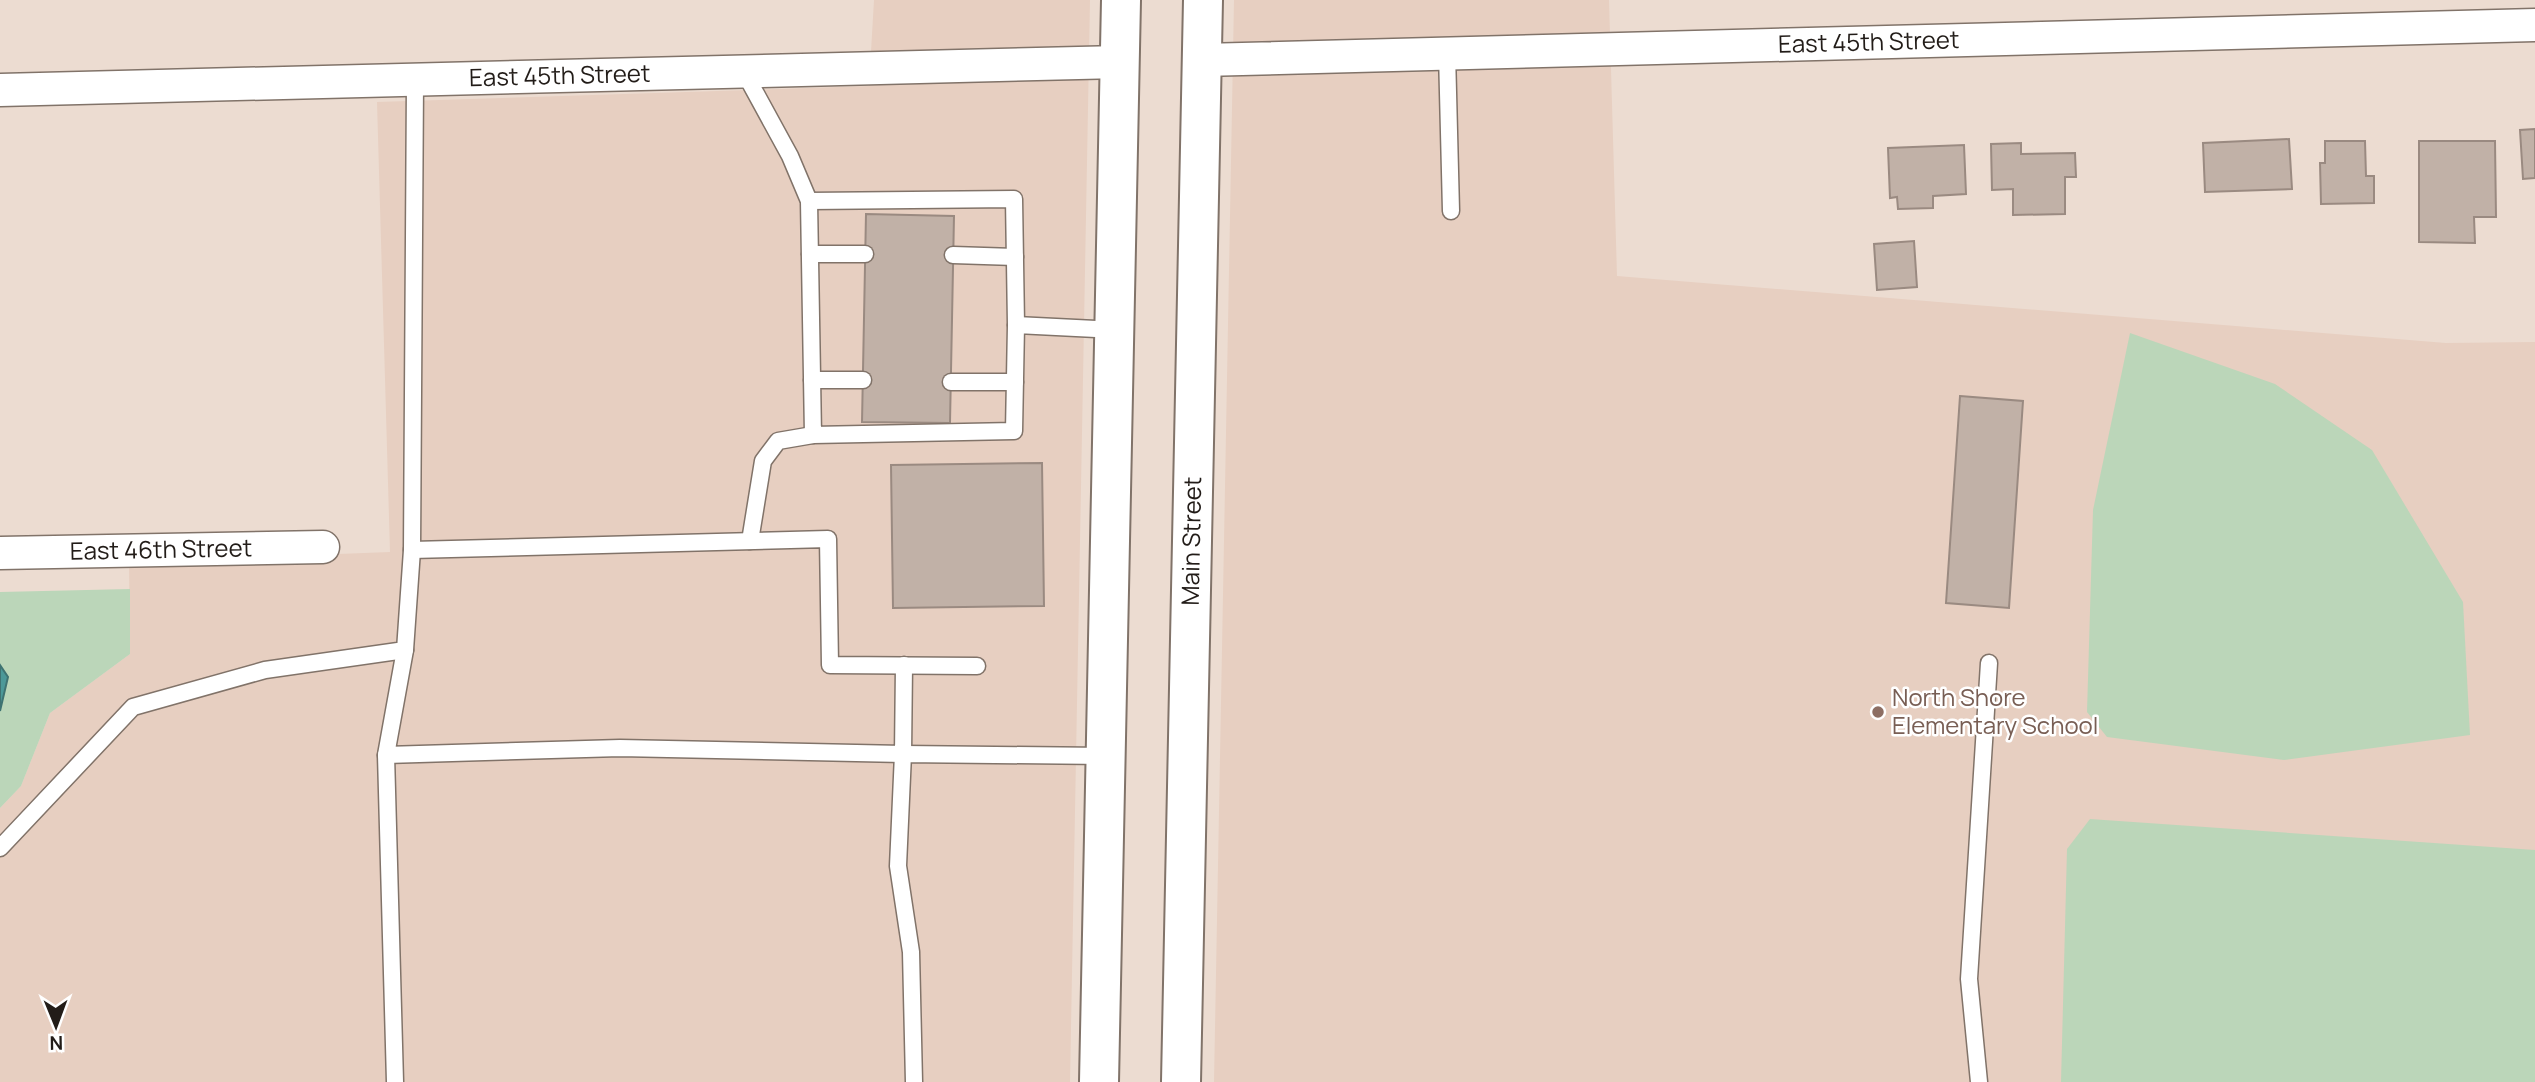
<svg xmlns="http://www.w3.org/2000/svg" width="2535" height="1082" viewBox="0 0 2535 1082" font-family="Manrope,sans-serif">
<rect width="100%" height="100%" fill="#ecdcd1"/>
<!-- built -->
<g fill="#e7cfc1">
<path d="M874,0H1090L1070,1082H0V808L21,786L50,713L130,654L129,562L390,552L377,102L869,86Z"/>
<path d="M1234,0H1609L1617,276L2446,343L2535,342V1082H1214Z"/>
</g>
<!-- green -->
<g fill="#bbd6b9">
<path d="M2130,333L2275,384L2372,450L2463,602L2470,735L2284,760L2107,737L2087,712L2093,510Z"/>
<path d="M130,589V654L50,713L21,786L0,808V711L8,677L0,665V592Z"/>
<path d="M2090,819L2535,850V1082H2061L2067,849Z"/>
</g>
<!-- water -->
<path fill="#4c9898" stroke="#3f7372" stroke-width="2" d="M0,665L8,677L0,711Z"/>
<!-- building -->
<g fill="#c1b1a7" stroke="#9a8a81" stroke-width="2">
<path d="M2535,129V178L2523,179L2520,130Z"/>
<path d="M2289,139L2292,189L2205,192L2203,143Z"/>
<path d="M2325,141H2365L2366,176H2374V203L2321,204L2320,163H2325Z"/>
<path d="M2419,141H2495L2496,217H2474L2475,243L2419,242Z"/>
<path d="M2021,143V154L2075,153L2076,177H2065V214L2013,215V189L1992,190L1991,144Z"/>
<path d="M1964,145L1966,194L1933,196V208L1898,209L1897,197L1890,198L1888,148Z"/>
<path d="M866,214L954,216L950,423L862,422Z"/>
<path d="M1914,241L1917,287L1877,290L1874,244Z"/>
<path d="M1960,396L2023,401L2009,608L1946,603Z"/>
<path d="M1042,463L1044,606L893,608L891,465Z"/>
</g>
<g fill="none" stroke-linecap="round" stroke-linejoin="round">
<defs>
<g id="lane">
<path d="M1447,53L1451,211"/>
<path d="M743,70L790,156L809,201L813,435L1014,431L1016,325L1116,330"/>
<path d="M809,201L1014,199L1016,325"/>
<path d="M810,254H865"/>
<path d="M953,255L1015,257"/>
<path d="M812,380H863"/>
<path d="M951,382H1015"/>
<path d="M750,541L763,461L778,441L813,435"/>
<path d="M412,550L828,539L830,665L977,666"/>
<path d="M405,650L386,755L620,748L903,754L904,665"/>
<path d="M386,755L395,1082"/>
<path d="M0,848L133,707L265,670L405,650L412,550L415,81"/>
<path d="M914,1082L911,952L898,866L903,754L1106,756"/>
<path d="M1979,1082L1969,979L1989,663"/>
</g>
<g id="street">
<path id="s1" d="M1202,60L2535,25"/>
<path id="s2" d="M0,90L1120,62"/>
<path id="s3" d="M0,553L323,547"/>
</g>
<g id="primary">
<path d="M1099,1082L1121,0"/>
<path id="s4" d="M1181,1082L1203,0"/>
</g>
</defs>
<!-- lane casing -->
<use href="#lane" stroke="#817369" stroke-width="19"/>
<!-- street casing -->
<use href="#street" stroke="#817369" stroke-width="35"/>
<!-- primary casing -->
<use href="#primary" stroke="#817369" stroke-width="42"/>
<!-- lane -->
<use href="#lane" stroke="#fff" stroke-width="16"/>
<!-- street -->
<use href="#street" stroke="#fff" stroke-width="32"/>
<!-- primary -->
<use href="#primary" stroke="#fff" stroke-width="38"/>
</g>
<!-- markers -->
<circle fill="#8d6e63" stroke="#fff" stroke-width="2.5" cx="1878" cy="712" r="7"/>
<g text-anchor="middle" stroke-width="5" stroke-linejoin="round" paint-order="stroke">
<!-- street labels -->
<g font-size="24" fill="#221c18" stroke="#fff">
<text dy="8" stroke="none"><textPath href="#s1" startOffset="667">East 45th Street</textPath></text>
<text dy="8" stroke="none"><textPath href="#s2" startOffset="560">East 45th Street</textPath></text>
<text dy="8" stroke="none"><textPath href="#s4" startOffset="541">Main Street</textPath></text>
<text dy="8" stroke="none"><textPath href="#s3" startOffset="161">East 46th Street</textPath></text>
</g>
<!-- education labels -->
<g font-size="24" fill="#785e54" stroke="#fff" text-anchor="start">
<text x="1892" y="706">North Shore<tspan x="1892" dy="28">Elementary School</tspan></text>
</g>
</g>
<!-- north arrow -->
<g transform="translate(56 1026) rotate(179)" stroke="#ffffff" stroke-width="5" paint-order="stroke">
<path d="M0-5L12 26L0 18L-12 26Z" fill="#221c18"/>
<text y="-10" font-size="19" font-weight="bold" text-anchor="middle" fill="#221c18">N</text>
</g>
</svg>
